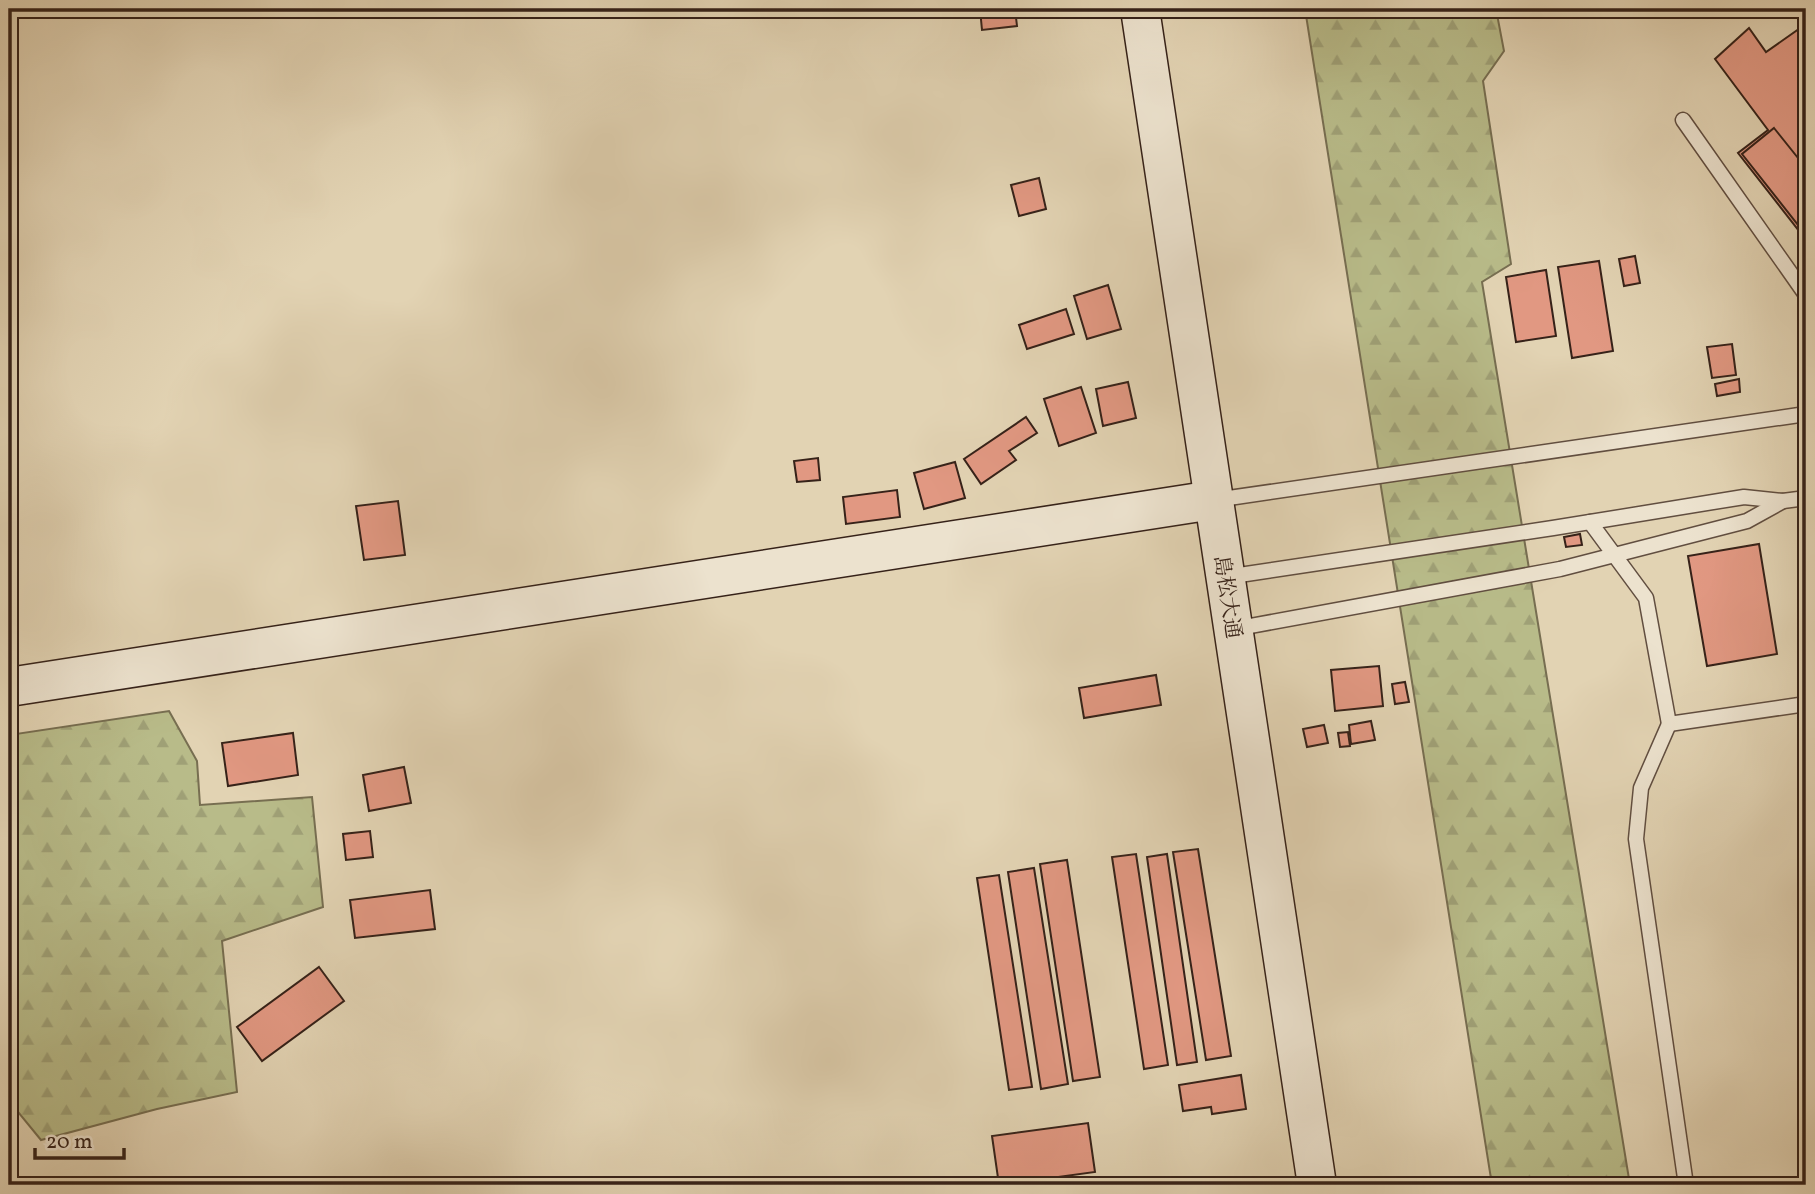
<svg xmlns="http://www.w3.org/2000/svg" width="1815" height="1194" viewBox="0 0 1815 1194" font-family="Vollkorn,'Noto Serif JP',serif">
<defs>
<pattern id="forest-firs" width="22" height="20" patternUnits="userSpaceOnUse" patternTransform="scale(1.75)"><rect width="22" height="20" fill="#b8bb89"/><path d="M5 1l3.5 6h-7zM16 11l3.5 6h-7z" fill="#9fa076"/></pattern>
</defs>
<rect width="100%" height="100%" fill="#e2d3b3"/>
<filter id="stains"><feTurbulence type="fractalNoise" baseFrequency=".00286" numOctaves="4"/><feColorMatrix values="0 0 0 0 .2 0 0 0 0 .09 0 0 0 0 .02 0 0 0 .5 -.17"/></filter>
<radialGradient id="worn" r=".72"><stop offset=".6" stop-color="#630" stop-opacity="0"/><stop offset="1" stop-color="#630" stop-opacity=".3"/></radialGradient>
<!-- forest -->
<g fill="url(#forest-firs)" stroke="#776e51" stroke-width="2">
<path d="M1305,9H1496L1504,51L1483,81L1511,264L1482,282L1630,1185H1492Z"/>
<path d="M169,711L197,761L200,805L312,797L323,907L222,941L237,1092L157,1109L41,1140L9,1101V735Z"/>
</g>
<!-- building -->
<g fill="#e19882" stroke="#362219" stroke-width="2">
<path d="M980,9H1015L1017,26L982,30Z"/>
<path d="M1032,9H1079L1033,14Z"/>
<path d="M1806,24V232L1803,236L1738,153L1768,130L1715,59L1749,28L1766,52Z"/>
<path d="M1774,128L1806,168V235L1742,154Z"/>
<path d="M1039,178L1046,209L1019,216L1011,185Z"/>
<path d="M1635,256L1640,283L1624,286L1619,259Z"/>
<path d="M1599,261L1613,351L1572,358L1558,267Z"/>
<path d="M1546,270L1556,336L1516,342L1506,277Z"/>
<path d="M1108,285L1121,329L1087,339L1074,296Z"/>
<path d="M1066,309L1074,334L1027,349L1019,325Z"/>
<path d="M1732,344L1736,375L1712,378L1707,347Z"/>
<path d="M1739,379L1740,392L1717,396L1715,384Z"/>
<path d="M1128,382L1136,418L1103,426L1096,389Z"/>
<path d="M1081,387L1096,433L1059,446L1044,399Z"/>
<path d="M1026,417L1037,433L1009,451L1016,460L981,484L964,459Z"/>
<path d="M818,458L820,480L797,482L794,461Z"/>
<path d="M955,462L965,498L924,509L914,473Z"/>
<path d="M897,490L900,517L846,524L843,497Z"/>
<path d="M398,501L405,555L364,560L356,506Z"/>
<path d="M1580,534L1582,545L1566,547L1564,537Z"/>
<path d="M1759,544L1777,654L1707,666L1688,556Z"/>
<path d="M1379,666L1383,706L1335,711L1331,670Z"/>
<path d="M1156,675L1161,705L1084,718L1079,688Z"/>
<path d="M1405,682L1409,702L1395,704L1392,684Z"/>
<path d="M1371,721L1375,740L1351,744L1349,725Z"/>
<path d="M1324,725L1328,743L1307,747L1303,729Z"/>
<path d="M1348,732L1350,746L1340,747L1338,733Z"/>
<path d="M293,733L298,775L228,786L222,743Z"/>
<path d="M404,767L411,803L369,811L363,775Z"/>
<path d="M370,831L373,857L346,860L343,834Z"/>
<path d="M1198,849L1231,1056L1206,1060L1173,852Z"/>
<path d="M1136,854L1168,1065L1144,1069L1112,857Z"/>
<path d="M1167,854L1197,1062L1177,1065L1147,857Z"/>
<path d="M1067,860L1100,1077L1073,1081L1040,864Z"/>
<path d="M1034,868L1068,1084L1041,1089L1008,872Z"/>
<path d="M999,875L1032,1087L1009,1090L977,878Z"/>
<path d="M430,890L435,929L355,938L350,900Z"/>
<path d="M319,967L344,1001L262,1061L237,1027Z"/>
<path d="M1241,1075L1246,1109L1212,1114L1211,1107L1183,1111L1179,1085Z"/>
<path d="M1088,1123L1095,1172L999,1185L992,1136Z"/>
</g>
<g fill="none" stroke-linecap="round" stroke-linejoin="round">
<defs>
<g id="lane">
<path d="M1683,120L1806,295"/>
<path d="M1215,500L1806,414"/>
<path d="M1590,522L1646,598L1669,724L1806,704"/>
<path d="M1226,577L1553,528L1744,497L1783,501L1806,498"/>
<path d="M1234,629L1560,569L1747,521L1783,501"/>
<path d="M1669,724L1641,788L1636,839L1686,1185"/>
</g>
<g id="secondary">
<path d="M1140,9L1317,1185"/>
<path d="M9,687L1213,500"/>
</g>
</defs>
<!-- lane casing -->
<use href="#lane" stroke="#614e40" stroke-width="17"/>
<!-- secondary casing -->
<use href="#secondary" stroke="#362219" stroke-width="41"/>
<!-- lane -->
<use href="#lane" stroke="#ece2ce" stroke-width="14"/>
<!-- secondary -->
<use href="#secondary" stroke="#ece2ce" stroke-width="38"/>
</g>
<g text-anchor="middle" stroke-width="7" stroke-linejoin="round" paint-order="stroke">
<!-- street labels -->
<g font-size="21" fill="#362219" stroke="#ece2ce">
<text transform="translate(1228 597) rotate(81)" y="7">島松大通</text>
</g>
</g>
<!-- margin -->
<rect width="1815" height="1194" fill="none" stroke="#e2d3b3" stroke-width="35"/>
<rect x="10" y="10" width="1794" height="1173" fill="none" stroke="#362219" stroke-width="3.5"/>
<rect x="18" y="18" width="1780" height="1159" fill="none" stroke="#362219" stroke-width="2"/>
<!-- scale -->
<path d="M35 1148v10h89v-10" fill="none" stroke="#362219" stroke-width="3.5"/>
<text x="46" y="1148" font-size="21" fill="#362219" stroke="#ece2ce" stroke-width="5" paint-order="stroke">20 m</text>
<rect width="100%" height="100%" filter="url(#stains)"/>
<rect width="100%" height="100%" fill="url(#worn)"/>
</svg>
